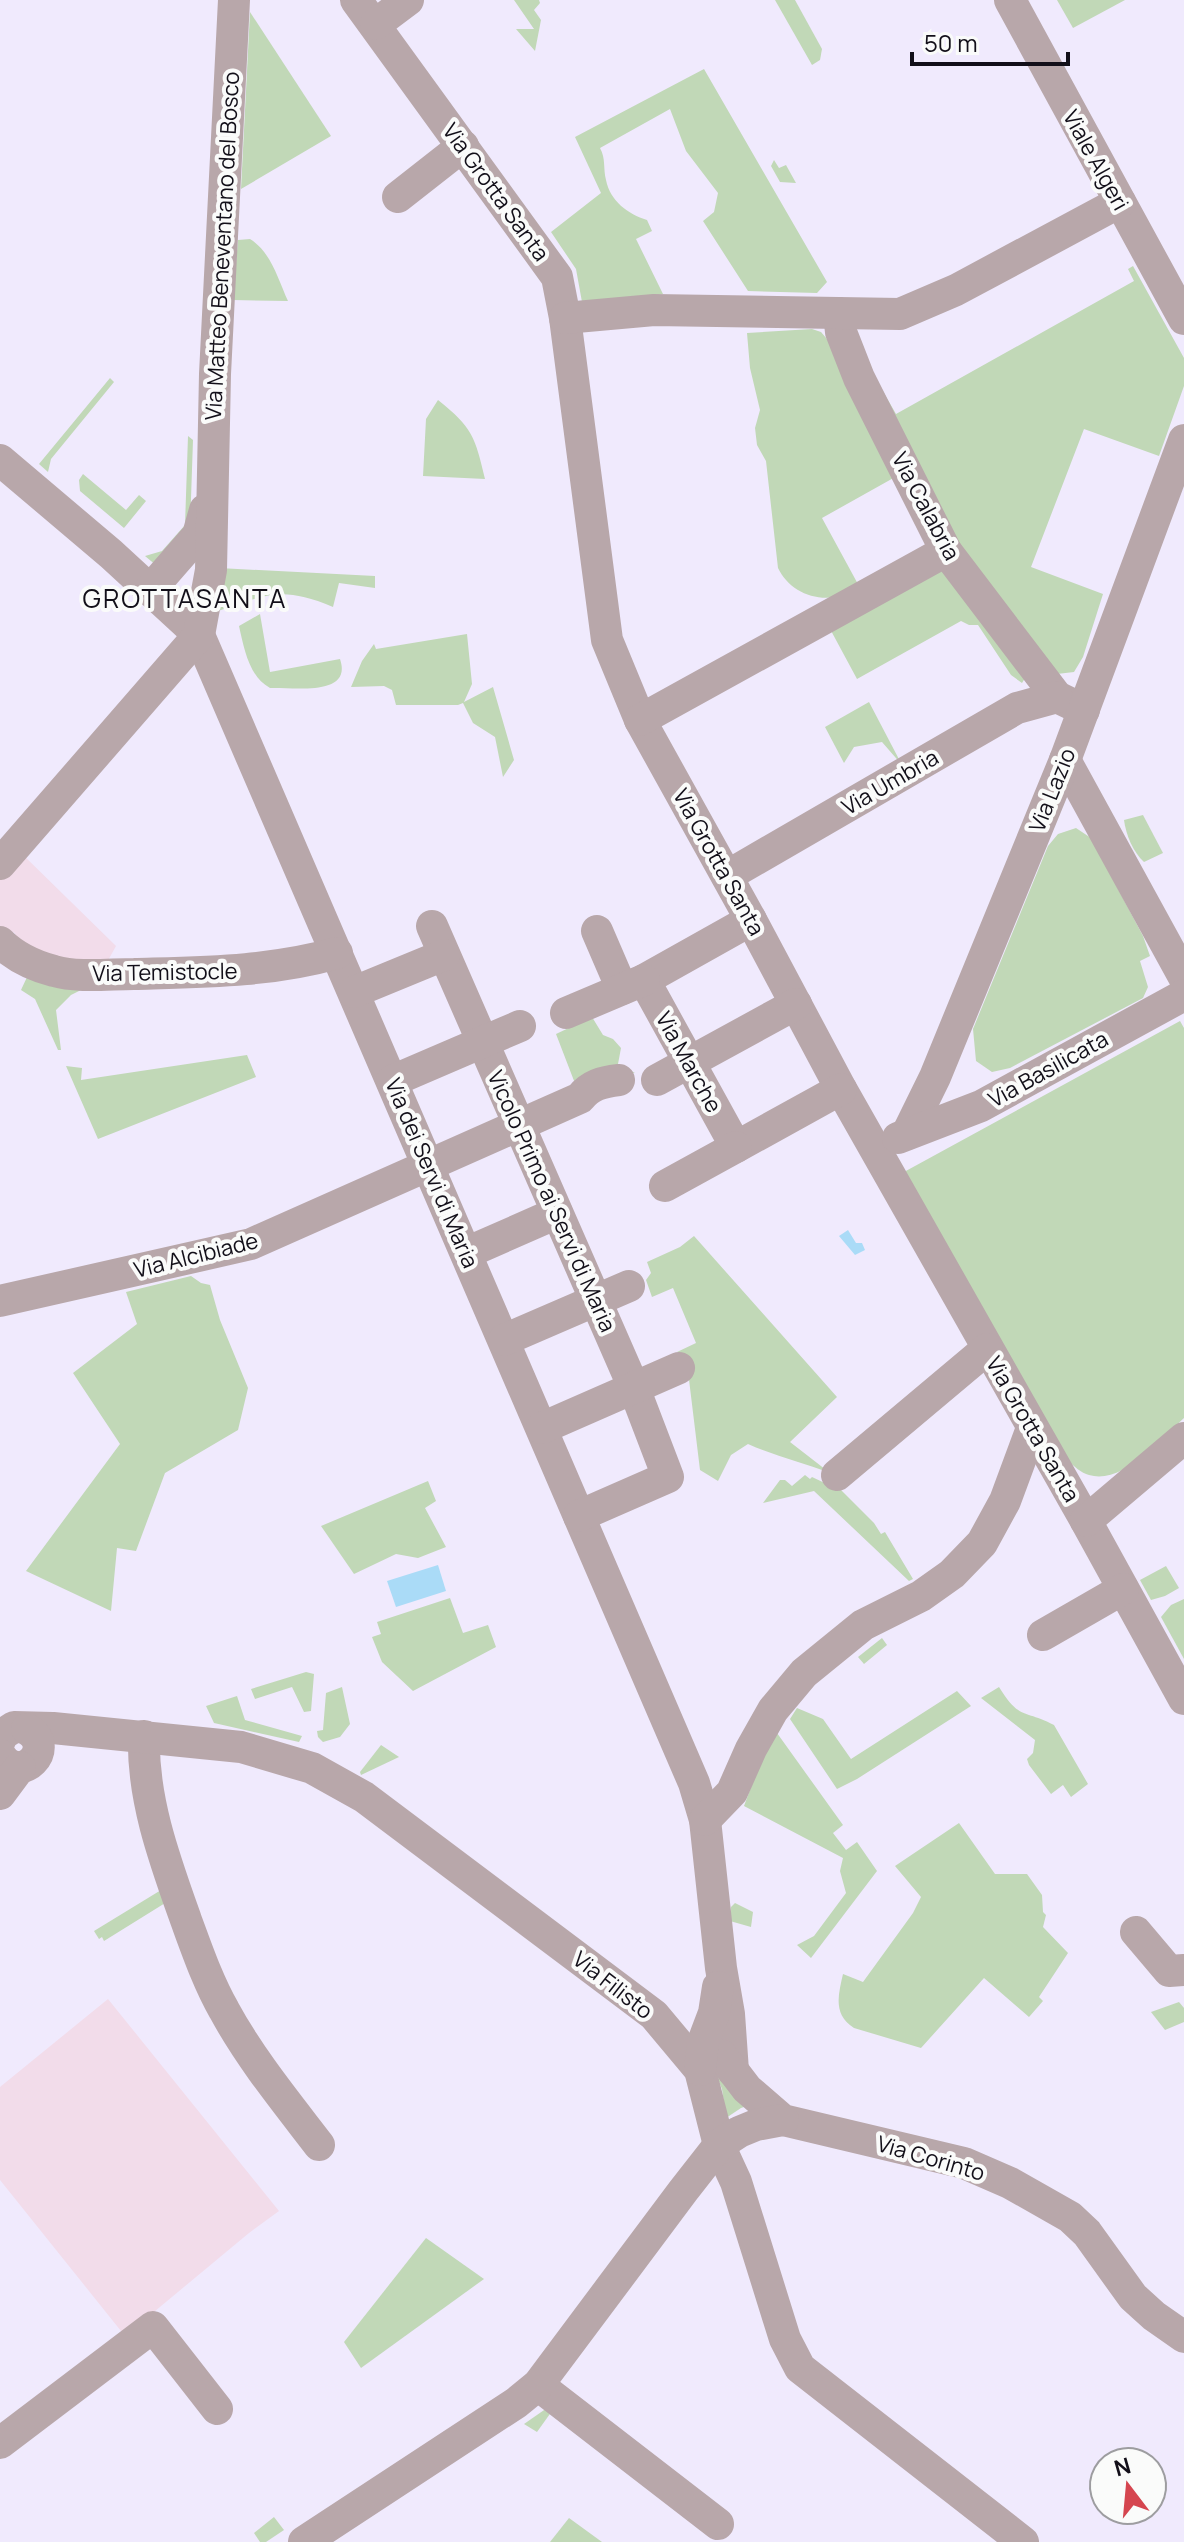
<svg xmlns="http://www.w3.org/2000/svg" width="1184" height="2542" viewBox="0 0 1184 2542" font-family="Manrope,sans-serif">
<rect width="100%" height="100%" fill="#f0eafd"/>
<!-- education -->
<g fill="#f2dcea">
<path d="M20,852L116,946L106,964L58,961L14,939L15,933L0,927V876Z"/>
<path d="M108,1999L279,2211L249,2233L125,2336L0,2180V2087Z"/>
</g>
<!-- green -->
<g fill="#c1d8b7">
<path d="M514,0H539L540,3L534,10L541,20L535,51L516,29H534Z"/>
<path d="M775,0H795L822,49L820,60L812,65Z"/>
<path d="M1057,0H1125L1073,28Z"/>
<path d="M250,12L331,136L241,189Z"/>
<path d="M704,69L827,282L817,293L748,291L703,221L714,212L718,193L686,151L670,109L600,148C606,159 603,168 606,180C610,201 628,214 647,220L652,231L636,239L663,294L582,302L576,269L551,232L601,193L575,137Z"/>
<path d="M774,160L779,168L786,165L796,183L780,182L771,166Z"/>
<path d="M250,239C271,252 278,279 288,301L233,300L238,240Z"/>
<path d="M1133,266L1184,358V386L1159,456L1084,429L1031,567L1103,594L1083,657L1074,672L1057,674L953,542L868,365L896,414L1134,281L1128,269Z"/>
<path d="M812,329L821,332L827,339L897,476L822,518L859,586C852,590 843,595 836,597C811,601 788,589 778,568L766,461L757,445L755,428L760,410L750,368L747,333Z"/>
<path d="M110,378L114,382L51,459L48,472L39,464Z"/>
<path d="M438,400C473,428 475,437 485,479L423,476L426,419Z"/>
<path d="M188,436L193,440L190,528L157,566L145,556L162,551L185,525Z"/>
<path d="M83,474L126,510L139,495L146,501L124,528L80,491L79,480Z"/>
<path d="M944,565L1027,675L1022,683L1011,675L978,625H969L961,621L857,679L829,627Z"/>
<path d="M219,568L375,576V588L339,583L333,607C280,585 266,595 215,612Z"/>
<path d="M260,614L270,672L340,659C353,697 293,687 270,688C249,677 244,648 239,626Z"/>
<path d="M467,634L472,684L464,702L493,687L514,760L503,777L495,737L473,723L463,703L458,705H396L392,690L384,686L351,687L362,661L374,644L376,649Z"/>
<path d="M869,702L902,765L882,742L854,747L844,763L825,727Z"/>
<path d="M1143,815L1163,853L1144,862C1133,852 1126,835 1124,820Z"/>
<path d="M1076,828L1091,838L1143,936L1150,956L1140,961L1148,987L1143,998L1010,1068L992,1072L976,1061L973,1029L1048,846L1058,834Z"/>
<path d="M28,975L91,985L71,995L56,1010L61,1050H58L35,999L21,990Z"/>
<path d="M592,1017L603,1035L613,1039L621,1048L618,1064L635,1073L617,1074L576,1086L556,1034Z"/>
<path d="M1180,1021L1184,1028V1418C1161,1439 1123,1485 1089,1475C1081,1473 1074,1466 1068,1461L904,1172Z"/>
<path d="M247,1055L256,1077L98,1139L66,1066L82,1068L81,1080Z"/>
<path d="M694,1236L837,1397L790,1442L830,1473C802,1462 775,1456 748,1444L731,1455L718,1481L700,1470L686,1355L677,1352L696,1343L673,1288L652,1297L646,1280L651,1273L647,1262L680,1247Z"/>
<path d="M191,1276L201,1283L210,1285L220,1320L248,1388L238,1430L165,1473L136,1551L117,1548L111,1611L26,1571L120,1444L73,1373L137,1324L126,1292Z"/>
<path d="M805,1475L810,1479L812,1477L829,1485L837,1486L874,1523L881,1534L885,1532L913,1579L909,1581L814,1491L763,1503L780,1480H785L792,1486Z"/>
<path d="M428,1481L436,1501L425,1508L446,1547L418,1558L396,1554L354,1574L321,1526Z"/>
<path d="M1166,1566L1179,1588L1165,1596L1151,1600L1140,1580Z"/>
<path d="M450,1598L463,1633L488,1625L496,1647L413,1691L382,1662L372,1637L381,1634L377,1622Z"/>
<path d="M1184,1599V1659L1161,1617L1171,1605Z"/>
<path d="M882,1638L887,1645L864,1664L858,1657Z"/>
<path d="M306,1672L314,1674L311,1711L304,1712L292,1687L255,1699L251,1689Z"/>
<path d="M342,1687L350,1724L340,1737L323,1742L318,1737L317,1731L323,1730L326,1693Z"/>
<path d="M999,1687C1020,1721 1024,1709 1054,1725L1088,1784L1071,1797L1063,1785L1051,1794L1029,1765L1027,1759L1033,1753L1035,1740L981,1698Z"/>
<path d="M957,1691L971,1706L857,1779L837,1789L790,1719L797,1708L823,1719L851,1759Z"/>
<path d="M237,1696L245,1720L302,1736L299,1742L214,1723L206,1706Z"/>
<path d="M777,1733L843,1825L833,1833L846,1850L857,1842L877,1871L811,1958L797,1945L814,1936L846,1893L840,1871L843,1858L744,1806L760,1763Z"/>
<path d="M381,1745L399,1757L361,1775L360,1772Z"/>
<path d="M959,1823L995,1874H1027L1042,1895L1043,1912L1046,1915L1043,1927L1068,1953L1039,1997L1043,2001L1029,2017L984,1978L921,2048L854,2028C833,2014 838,1996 843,1974L863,1982L913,1913L921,1897L895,1866Z"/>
<path d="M166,1887L170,1900L104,1941L102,1937L99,1939L94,1931Z"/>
<path d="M735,1903L753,1912L751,1927L730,1921L731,1907Z"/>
<path d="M1179,2002L1184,2008V2022L1165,2030L1151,2012Z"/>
<path d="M715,2072L753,2104L741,2108L726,2118L722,2089Z"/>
<path d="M426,2238L484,2279L361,2368L344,2342Z"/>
<path d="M547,2408L552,2411L537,2432L524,2424Z"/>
<path d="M274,2517L284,2530L266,2542H260L254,2533Z"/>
<path d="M569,2518L602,2542H550Z"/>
</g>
<!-- water -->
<g fill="#aadbf7">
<path d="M848,1230L856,1243H862L865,1250L855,1255L839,1236Z"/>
<path d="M438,1565L446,1591L396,1607L387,1581Z"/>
</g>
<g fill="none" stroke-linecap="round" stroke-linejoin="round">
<!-- minor -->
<g stroke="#b8a7aa" stroke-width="32">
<path d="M356,0L557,277L565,318L607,640L640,720L751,920L841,1089L1086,1521L1184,1699"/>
<path d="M1010,0L1184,319"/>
<path d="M376,24L408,0"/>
<path d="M398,197L463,146"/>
<path d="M839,313L841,332L859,378L946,551L1057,697L1084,710"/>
<path d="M565,318L654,310L900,314L956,290L1120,202"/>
<path d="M0,460L111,554L199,635L694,1783L705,1820L721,1968L729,2014L733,2071"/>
<path d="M150,590L198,535L205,510"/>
<path d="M640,720L946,551"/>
<path d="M1065,760L1184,977"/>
<path d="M0,864L199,635L211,570L215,374L234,0"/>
<path d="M727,876L1017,708L1057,697"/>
<path d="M751,920L644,980L736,1147L841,1089"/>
<path d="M432,926L634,1388L668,1477L579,1516"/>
<path d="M597,931L622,989"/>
<path d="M0,942C14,956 35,966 54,971C78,978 109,974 134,974C203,972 270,972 337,953"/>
<path d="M354,992L444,955"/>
<path d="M566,1013L644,980"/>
<path d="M657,1080L796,1004"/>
<path d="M392,1081L520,1026"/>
<path d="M907,1134L935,1077L1065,760L1184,440"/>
<path d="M898,1138L981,1106L1184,995"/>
<path d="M665,1186L736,1147"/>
<path d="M466,1253L557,1213"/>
<path d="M0,1301L251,1244L580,1098C590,1085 602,1082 619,1080"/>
<path d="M504,1340L629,1286"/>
<path d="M542,1428L679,1368"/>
<path d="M837,1475L987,1349"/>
<path d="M1086,1521L1184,1438"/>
<path d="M1043,1635L1123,1589"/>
<path d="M144,1736C142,1799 165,1861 186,1920C197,1950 208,1982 224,2010C250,2058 286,2102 319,2145"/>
<path d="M0,1740L3,1734L14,1727L53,1728L241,1747L312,1768L364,1797L654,2015L700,2070L719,2145L736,2182L785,2339L800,2368L1023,2542"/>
<path d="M0,1755C20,1787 58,1748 27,1729"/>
<path d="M0,1794L20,1767"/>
<path d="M705,1820L732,1792L751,1749L773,1710L804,1673L863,1625L921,1596L952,1574L982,1543L1005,1501L1032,1428"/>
<path d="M1136,1932L1169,1971L1184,1970"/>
<path d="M721,2055L747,2089L783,2120L964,2163L1010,2183L1070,2217L1087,2233L1133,2297L1154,2316L1184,2337"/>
<path d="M700,2070L703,2042L714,2013L718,1987"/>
<path d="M538,2385L718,2524"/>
<path d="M0,2443L153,2327L217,2409"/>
<path d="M304,2542L516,2403L538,2385L683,2191L719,2145L739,2132L756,2125L783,2120"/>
</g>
</g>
<g text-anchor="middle" stroke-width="8" stroke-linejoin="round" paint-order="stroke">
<!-- street labels -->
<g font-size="22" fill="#120f19" stroke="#fafbfa">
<text transform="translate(1096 160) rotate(61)" y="8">Viale Algeri</text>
<text transform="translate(496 192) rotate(54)" y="8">Via Grotta Santa</text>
<text transform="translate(222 246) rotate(-87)" y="8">Via Matteo Beneventano del Bosco</text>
<text transform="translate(926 506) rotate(62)" y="8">Via Calabria</text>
<text transform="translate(890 782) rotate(-30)" y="8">Via Umbria</text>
<text transform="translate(1052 790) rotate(-68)" y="8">Via Lazio</text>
<text transform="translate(719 862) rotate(61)" y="8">Via Grotta Santa</text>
<text transform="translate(165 972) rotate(-1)" y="8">Via Temistocle</text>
<text transform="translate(689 1062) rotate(61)" y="8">Via Marche</text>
<text transform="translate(1048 1069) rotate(-29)" y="8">Via Basilicata</text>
<text transform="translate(432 1173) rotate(67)" y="8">Via dei Servi di Maria</text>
<text transform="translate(552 1201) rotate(66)" y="8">Vicolo Primo ai Servi di Maria</text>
<text transform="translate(196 1255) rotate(-14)" y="8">Via Alcibiade</text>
<text transform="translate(1033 1429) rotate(60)" y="8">Via Grotta Santa</text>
<text transform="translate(613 1985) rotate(38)" y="8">Via Filisto</text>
<text transform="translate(931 2158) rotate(16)" y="8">Via Corinto</text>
</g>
<!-- quarter labels -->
<g font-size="26" letter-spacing="2" fill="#120f19" stroke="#fafbfa">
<text x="185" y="608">GROTTASANTA</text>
</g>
</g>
<!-- north arrow -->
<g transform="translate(1128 2486) rotate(344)"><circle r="38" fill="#fafbfa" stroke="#9d9da0" stroke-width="2"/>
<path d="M0-6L14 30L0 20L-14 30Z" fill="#d5454f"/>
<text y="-12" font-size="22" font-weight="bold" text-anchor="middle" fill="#120f19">N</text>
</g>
<!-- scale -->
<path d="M912 52v12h156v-12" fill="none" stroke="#120f19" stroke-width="4"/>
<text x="924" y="52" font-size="24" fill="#120f19" stroke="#fafbfa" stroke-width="6" paint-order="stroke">50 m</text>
</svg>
